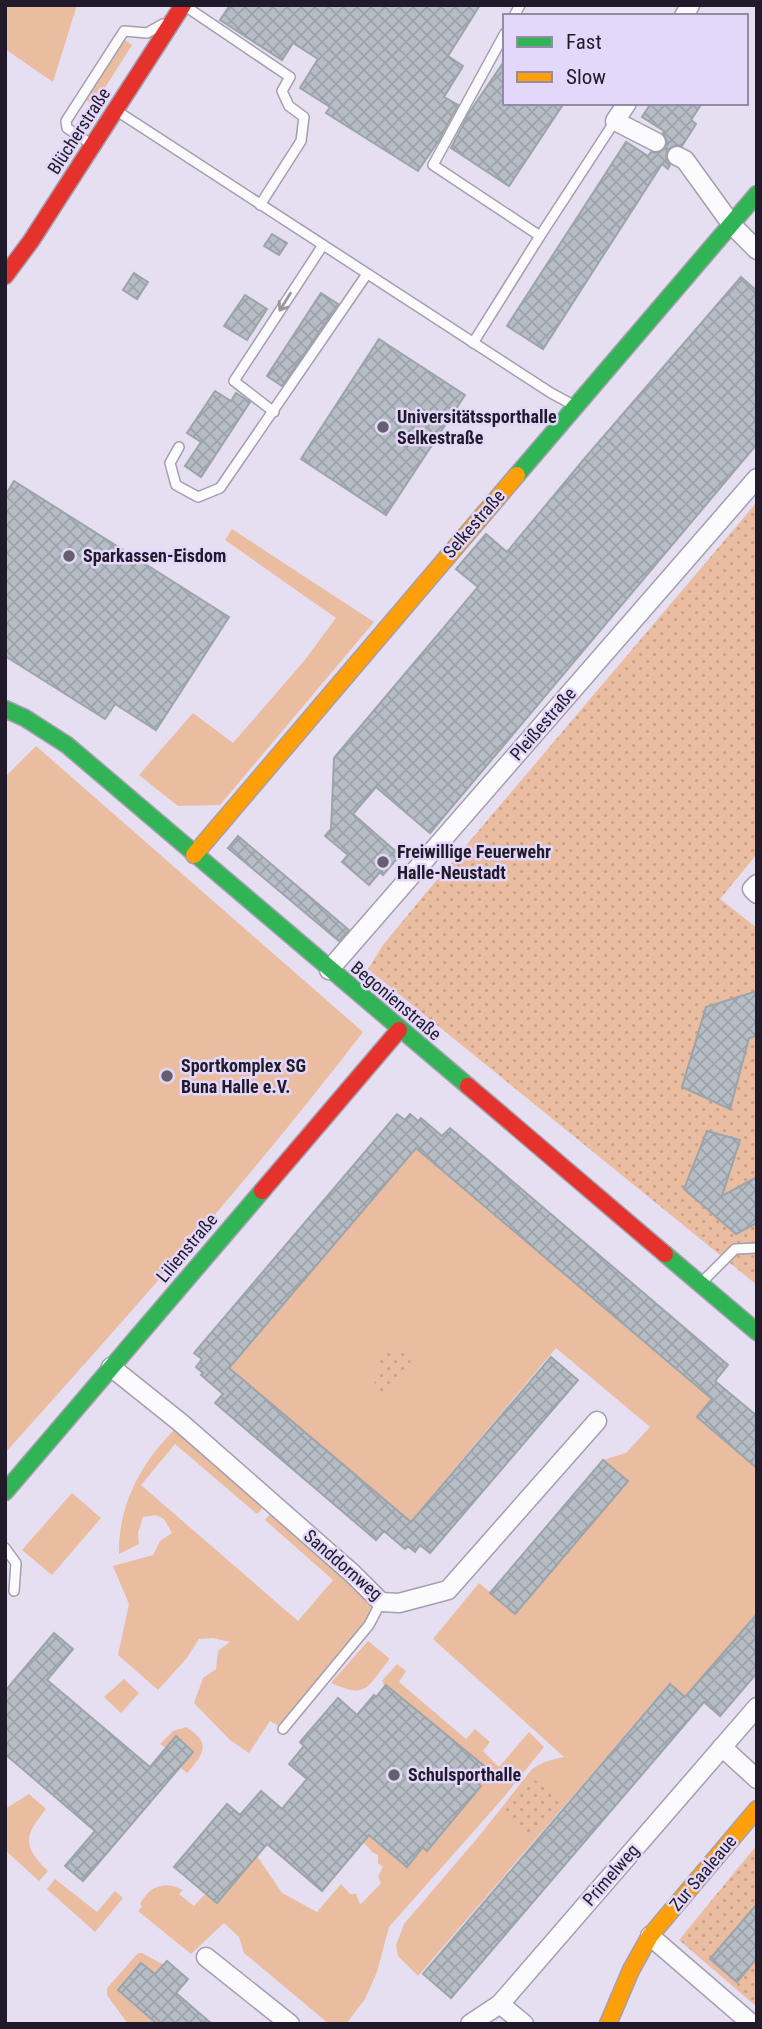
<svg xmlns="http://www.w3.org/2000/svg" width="762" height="2029" viewBox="0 0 762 2029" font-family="'Roboto Condensed',sans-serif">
<defs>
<pattern id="park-dots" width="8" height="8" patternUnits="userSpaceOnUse" patternTransform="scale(1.75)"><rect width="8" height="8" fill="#eabca0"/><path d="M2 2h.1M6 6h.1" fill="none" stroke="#c8a18a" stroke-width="1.8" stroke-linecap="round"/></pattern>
<pattern id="building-cross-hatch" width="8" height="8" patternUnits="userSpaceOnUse" patternTransform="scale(1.75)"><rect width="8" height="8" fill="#b6bdc4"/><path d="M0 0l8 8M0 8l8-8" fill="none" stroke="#9ca2a9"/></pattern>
</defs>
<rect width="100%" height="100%" fill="#e6dff2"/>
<!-- grass -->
<g fill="#eabca0">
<path d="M5,5H77L53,82L5,49Z"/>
<path d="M125,40L132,45L94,105L85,99Z"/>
<path d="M232,529L374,622L220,805L178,806L139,775L193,713L233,743L304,661L336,618L225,540Z"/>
<path d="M36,746L363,1032C251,1178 128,1316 5,1453V777Z"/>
<path d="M425,1137L426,1156L704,1393L706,1391L714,1397L697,1417L757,1468V1614L686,1697L669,1684L418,1976L398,1956L396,1945L404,1924L480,1835L532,1769L544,1762L564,1757L433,1639L479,1583L515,1613L627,1481L603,1460L626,1453L650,1427L556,1348L403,1530L399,1512L239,1376H222Z"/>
<path d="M181,1423L269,1501L257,1514L175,1444L141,1485L298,1621L333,1580L265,1520L276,1507L381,1602L369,1625L279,1726L270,1721L249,1753L230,1740L194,1703L203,1678L216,1669L218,1651L230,1642L213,1638L199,1639L186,1659L158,1690L118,1655L129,1604L113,1566L153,1555L160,1541L172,1533L164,1519L156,1515L143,1517L138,1533L139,1544L119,1554C118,1502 144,1458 181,1423Z"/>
<path d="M72,1493L101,1518L52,1575L22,1550Z"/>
<path d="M368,1641L389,1658V1660C366,1688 368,1699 331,1683Z"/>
<path d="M397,1664L406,1671L399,1682L466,1739L475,1729L490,1742L483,1751L499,1767L529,1732L544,1747L504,1797L389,1927L377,1972L365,1999L346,2024H329L244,1953L239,1937L224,1923L191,1954L138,1911L142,1907L140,1904C150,1886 164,1880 183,1890L179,1894L194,1906L205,1894L217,1903L257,1856L282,1893L317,1912L341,1884L350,1894H356L360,1904L362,1903L381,1883L378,1876L383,1867L378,1863V1855L372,1852L369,1848L329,1814L319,1825L290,1800L305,1783L406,1866L423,1847L426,1850L480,1786L478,1783L489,1770L387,1686L385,1687L382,1681Z"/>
<path d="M124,1679L139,1693L121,1713L104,1697Z"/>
<path d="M186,1727C212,1743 204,1754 187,1773L181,1768L193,1752L176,1737L166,1748L160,1744L173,1731Z"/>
<path d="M29,1794L46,1809C24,1836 22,1846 48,1871L39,1881L5,1850V1809Z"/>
<path d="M55,1879L97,1912L115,1891L123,1898L95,1932L47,1889Z"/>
<path d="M138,1953H142L164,1965L155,1975L141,1963L118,1990L155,2024H128L107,1995V1988Z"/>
</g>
<!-- park -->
<g fill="url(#park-dots)">
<path d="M757,502V854L720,899L757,928V1285L368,969L383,945L430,888Z"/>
<path d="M413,1350C407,1377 405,1386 378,1397L372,1371L377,1369L383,1353Z"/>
<path d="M529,1776L562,1800L530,1838L500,1814Z"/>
<path d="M757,1845V2007L679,1940Z"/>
</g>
<!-- building -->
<g fill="url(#building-cross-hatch)" stroke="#9ca4aa" stroke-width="2">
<path d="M230,5H480L448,56L463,66L444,97L458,105L439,140L418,171L326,113L330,107L300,88L318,59L293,43L282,60L220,20Z"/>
<path d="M505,60V103H564L509,186L451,148L469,113Z"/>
<path d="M651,103H702L691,120L696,124L682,146L676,145L667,150L666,157L670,165L668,169L662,164L543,349L507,326L626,142L648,156L651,152L657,153L666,148L667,141L663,133L664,131L642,117Z"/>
<path d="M272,234L287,243L279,255L264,246Z"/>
<path d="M134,273L148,282L137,299L123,290Z"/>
<path d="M741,277L757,291V444L430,833L376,787L353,814L400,855L383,875L380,872L369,885L342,862L348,855L325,836L331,829L334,758L478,587L456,569L486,534L507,552L585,458Z"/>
<path d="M321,293L338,304L282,386L267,376Z"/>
<path d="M245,295L267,309L247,340L224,326Z"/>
<path d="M379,339L465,395L386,515L301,459Z"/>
<path d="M215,391L231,401L236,393L250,402L201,477L185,466L201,442L187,433Z"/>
<path d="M14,481L229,617L156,730L115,704L105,719L5,656V496Z"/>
<path d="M238,836L349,930L339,941L228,848Z"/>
<path d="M757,991V1036L749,1038L730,1109L682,1087L706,1007Z"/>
<path d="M397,1114L405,1120L410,1114L418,1121L421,1118L442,1136L450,1128L728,1365L715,1381L757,1416V1468L697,1417L712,1399L416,1148L229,1368L411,1522L551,1357L578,1380L430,1553L420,1545L415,1552L408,1546L405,1549L384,1531L376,1540L215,1403L223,1394L201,1375L203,1373L196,1367L202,1359L194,1353Z"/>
<path d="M707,1131L740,1140L722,1196L757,1177V1223L736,1234L684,1189Z"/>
<path d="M603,1460L628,1481L515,1614L490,1593Z"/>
<path d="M757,1614V1673L720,1716L704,1702L451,1998L423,1974L670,1684L685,1697Z"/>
<path d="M54,1633L73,1649L47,1680L150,1767L176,1736L193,1752L83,1881L65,1866L95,1831L5,1754V1691Z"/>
<path d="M386,1685L489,1770L478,1783L481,1786L427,1851L423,1847L407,1867L369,1835L322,1891L267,1844L217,1903L174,1867L227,1804L240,1815L261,1791L282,1809L307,1779L289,1764L304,1746L300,1742L338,1698L357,1715L374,1695L376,1697Z"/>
<path d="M757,1904V1958L737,1982L710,1959Z"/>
<path d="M167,1961L188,1979L176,1993L212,2024H157L118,1990L141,1963L155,1974Z"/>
</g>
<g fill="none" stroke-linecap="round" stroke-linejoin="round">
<defs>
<g id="lane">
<path d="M185,6L290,77L282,91L289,106L304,117L301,141L260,205"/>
<path d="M514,16L520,5"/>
<path d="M117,111L551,393L575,406"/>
<path d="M91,144L67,128L66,121L124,31L147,33L163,24"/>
<path d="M540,236L615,121"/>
<path d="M473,343L540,236L433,165L505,33"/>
<path d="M274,412L234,381L323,245"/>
<path d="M179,447L170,463L176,485L198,497L220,488L367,274"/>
<path d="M700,1284L735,1249L757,1248"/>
<path d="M5,1548L16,1563L14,1591"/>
<path d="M283,1729L369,1625L381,1602"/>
</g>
<g id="street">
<path d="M684,16L690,5"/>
<path d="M627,103L615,121L656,142"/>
<path d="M677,156L685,160L732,225L757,250"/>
<path d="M757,884L752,889L757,894"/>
<path d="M329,970L757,478"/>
<path d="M111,1367L181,1423L353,1574L381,1602L399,1603L448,1590L597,1421"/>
<path d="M722,1747L757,1779"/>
<path d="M650,1936L752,2024"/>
<path d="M206,1957L290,2024"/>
<path d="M500,2004L757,1707"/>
<path d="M470,2024L500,2004L524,2024"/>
</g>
<g id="fast">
<path d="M517,475L757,194"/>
<path d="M5,709L25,718L67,745L468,1086"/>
<path d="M665,1254L757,1332"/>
<path d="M5,1492L262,1191"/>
</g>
<g id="slow">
<path d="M194,855L517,475"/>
<path d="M608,2024L631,1970L650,1936L757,1809"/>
</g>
<g id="jam">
<path d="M5,276L31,241L183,5"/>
<path d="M468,1086L665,1254"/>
<path d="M262,1191L399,1030"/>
</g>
</defs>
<!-- lane casing -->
<use href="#lane" stroke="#a49eae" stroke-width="12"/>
<!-- street casing -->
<use href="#street" stroke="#a49eae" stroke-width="21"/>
<!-- fast casing -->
<use href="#fast" stroke="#a49eae" stroke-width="19"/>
<!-- slow casing -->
<use href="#slow" stroke="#a49eae" stroke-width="19"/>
<!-- jam casing -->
<use href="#jam" stroke="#a49eae" stroke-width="19"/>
<!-- lane -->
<use href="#lane" stroke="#fbfafd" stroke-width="9"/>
<!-- street -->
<use href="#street" stroke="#fbfafd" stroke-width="18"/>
<!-- fast -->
<use href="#fast" stroke="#30b455" stroke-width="16"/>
<!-- slow -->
<use href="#slow" stroke="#ff9f0a" stroke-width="16"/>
<!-- jam -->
<use href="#jam" stroke="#e5322d" stroke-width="16"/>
</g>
<!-- one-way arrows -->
<defs><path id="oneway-shaft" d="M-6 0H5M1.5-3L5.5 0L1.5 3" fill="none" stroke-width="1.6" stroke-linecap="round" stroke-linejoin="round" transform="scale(1.75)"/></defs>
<use stroke="#98959e" href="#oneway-shaft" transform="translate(285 302) rotate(122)"/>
<!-- markers -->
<g fill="#655f70" stroke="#e3d7fa" stroke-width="2.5">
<circle cx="383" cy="427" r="7"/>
<circle cx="69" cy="556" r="7"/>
<circle cx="383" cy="862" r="7"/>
<circle cx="167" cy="1076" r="7"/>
<circle cx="394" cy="1775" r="7"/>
</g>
<g text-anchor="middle" stroke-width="5" stroke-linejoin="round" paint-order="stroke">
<!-- street labels -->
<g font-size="18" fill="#201a2a" stroke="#e3d7fa">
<text transform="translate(79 131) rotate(-57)" y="6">Blücherstraße</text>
<text transform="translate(474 524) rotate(-49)" y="6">Selkestraße</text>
<text transform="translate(543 724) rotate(-49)" y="6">Pleißestraße</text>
<text transform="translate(396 1001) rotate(40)" y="6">Begonienstraße</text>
<text transform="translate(187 1248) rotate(-50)" y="6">Lilienstraße</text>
<text transform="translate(343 1565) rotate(41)" y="6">Sanddornweg</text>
<text transform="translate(703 1873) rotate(-50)" y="6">Zur Saaleaue</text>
<text transform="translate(611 1875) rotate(-49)" y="6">Primelweg</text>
</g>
<!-- poi labels -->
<g font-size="18" font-weight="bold" fill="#201a2a" stroke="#e3d7fa" text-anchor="start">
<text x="397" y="423">Universitätssporthalle<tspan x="397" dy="21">Selkestraße</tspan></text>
<text x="83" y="562">Sparkassen-Eisdom</text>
<text x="397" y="858">Freiwillige Feuerwehr<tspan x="397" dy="21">Halle-Neustadt</tspan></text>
<text x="181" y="1072">Sportkomplex SG<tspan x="181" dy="21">Buna Halle e.V.</tspan></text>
<text x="408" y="1781">Schulsporthalle</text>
</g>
</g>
<!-- border -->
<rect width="762" height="2029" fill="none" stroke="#201a2a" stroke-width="14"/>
<!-- legend -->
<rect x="503" y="14" width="245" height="91" fill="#e3d7fa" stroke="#958ba7" stroke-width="2"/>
<rect x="517" y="37" width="35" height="10" fill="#30b455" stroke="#958ba7" stroke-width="2"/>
<text x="566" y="49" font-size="21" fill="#201a2a">Fast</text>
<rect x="517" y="72" width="35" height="10" fill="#ff9f0a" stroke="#958ba7" stroke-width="2"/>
<text x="566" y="84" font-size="21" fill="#201a2a">Slow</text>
</svg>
